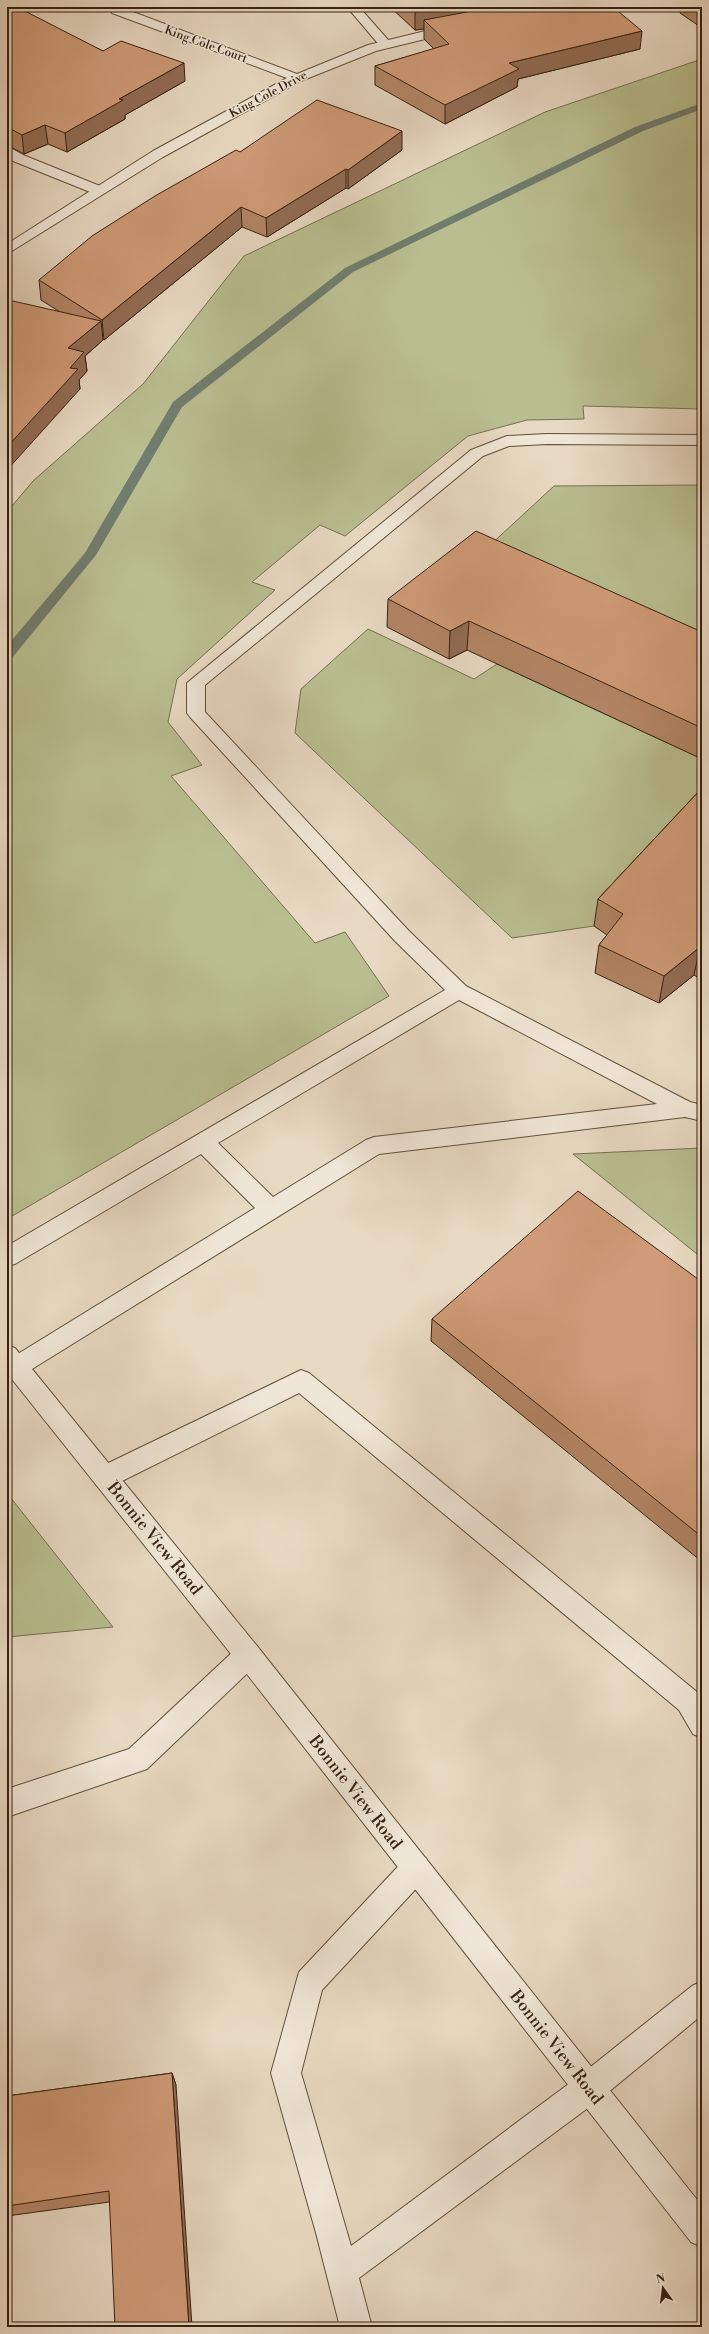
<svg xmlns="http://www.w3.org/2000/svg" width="709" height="2334" viewBox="0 0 709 2334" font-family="'Libre Bodoni',serif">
<rect width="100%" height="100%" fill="#e8d9c2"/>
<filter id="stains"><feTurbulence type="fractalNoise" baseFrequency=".005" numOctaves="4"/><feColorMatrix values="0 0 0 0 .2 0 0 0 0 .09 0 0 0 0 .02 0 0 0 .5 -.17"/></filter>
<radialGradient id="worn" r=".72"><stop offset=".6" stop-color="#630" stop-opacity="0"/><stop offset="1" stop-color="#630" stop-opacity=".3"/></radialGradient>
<!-- green -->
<g fill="#b9be91" stroke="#787051">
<path d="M702,59V409L583,406L584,419L527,420L468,436L345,536L320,525L252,582L275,590L177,679L168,722L202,765L171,776L315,943L345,932L389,996L7,1219V512L33,481L143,384L244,256L545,112Z"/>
<path d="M702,485V663L474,560L554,486Z"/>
<path d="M368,629L474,679L497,664L702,759V811L594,926L512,938L295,733L301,689Z"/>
<path d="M702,1148V1258L573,1154Z"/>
<path d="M7,1493L113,1627L7,1637Z"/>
</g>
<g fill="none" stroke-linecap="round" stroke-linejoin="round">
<!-- stream -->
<path fill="#717d6f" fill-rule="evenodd" d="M702,103V109L643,131L353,272L182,407L96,555L12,658L7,659V646L85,553L173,402L345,268L635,127Z"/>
<defs>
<g id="service">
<path d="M347,7H359L389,41L391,44L389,47H381Z"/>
<path d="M7,146L23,155L105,188L107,191L100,195L95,194L13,161L7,156Z"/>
<path d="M547,434L702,435V445L547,444L509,446L483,456L205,685V712L409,931L466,986L690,1102L702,1105V1121L685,1117L379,1154L24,1374L16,1377L8,1374V1360L255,1208L201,1154L15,1264L7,1266V1246L445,990L395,941L190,717L187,713V683L471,450L507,436ZM459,1000L657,1104L374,1137L366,1140L273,1197L218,1143Z"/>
<path d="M301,1370L309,1373L697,1692L702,1700V1738L693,1734L679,1710L299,1393L114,1485L105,1488L96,1485L93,1477L96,1469Z"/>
<path d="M248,1643L257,1646L261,1655L257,1664L147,1769L7,1817V1789L129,1749L239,1646Z"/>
<path d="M416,1854L426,1858L430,1868L426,1878L322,1990L301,2073L351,2246L578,2077L692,1986L702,1981V2015L600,2099L359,2278L372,2327H340L316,2233L271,2073L299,1972L406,1858Z"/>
</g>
<path id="minor" d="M112,7H120L297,74L368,45L454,24L460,28L458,31L376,51L301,81L163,157L7,254V244L153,151L287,78L112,13L110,10Z"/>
<path id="tertiary" d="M7,1345L15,1348L257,1646L702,2206V2247L691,2242L239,1664L7,1373Z"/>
</defs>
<!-- service casing -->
<use href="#service" stroke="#624f3d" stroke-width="2"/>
<!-- minor casing -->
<use href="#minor" stroke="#624f3d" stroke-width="2"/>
<!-- tertiary casing -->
<use href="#tertiary" stroke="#624f3d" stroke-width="2"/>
<!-- service -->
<use href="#service" fill="#f0e6d7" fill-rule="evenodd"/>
<!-- minor -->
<use href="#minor" fill="#f0e6d7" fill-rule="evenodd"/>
<!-- tertiary -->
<use href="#tertiary" fill="#f0e6d7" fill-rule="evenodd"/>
</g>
<!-- wall -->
<g fill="#b38567" stroke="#362111">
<path d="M7,7L103,51L185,81L125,115V119L67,152L48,144L24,154L7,145L9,160L7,161Z"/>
<path d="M312,7H340L328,11Z"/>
<path d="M390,7H613L640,49L518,79L517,87L445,124L375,85V66L434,49L424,39V29L415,30Z"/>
<path d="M681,7H702V28L680,13Z"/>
<path d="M402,150L348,189L346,188L267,237L242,227L104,340L103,339V340L85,356L87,371L79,380L80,389L60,312L41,300L39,280L240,152Z"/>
<path d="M388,599L702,632V759L467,650L449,659L387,627Z"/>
<path d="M702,788V980L694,975L659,1003L595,973L599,945L607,935L594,926L598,899Z"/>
<path d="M702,1282V1560L701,1561L431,1341L432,1319Z"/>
<path d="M172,2073L176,2085L109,2202L7,2216V2096Z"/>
</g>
<!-- shaded-wall -->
<g fill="#926c54" stroke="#362111">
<path d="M327,7H340L328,11Z"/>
<path d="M441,7H532L424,20V29L415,30V12Z"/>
<path d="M642,31L640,49L518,79L517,87L445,124V105L509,63Z"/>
<path d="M184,63L185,81L125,115V119L67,152L65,133L119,99Z"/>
<path d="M45,125L48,144L24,154L22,135Z"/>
<path d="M402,131V150L348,189V170Z"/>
<path d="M7,143L9,160L7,161Z"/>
<path d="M346,169V188L267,237L266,218Z"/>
<path d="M241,207L242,227L104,340L102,320Z"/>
<path d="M101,321L103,340L85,356L87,371L79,380L80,389L7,470V447L68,348Z"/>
<path d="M469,621L467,650L449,659L450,631Z"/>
<path d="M700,947L694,975L659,1003L664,976Z"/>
<path d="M172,2073L176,2085L192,2327H189Z"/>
</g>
<!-- building -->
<g fill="#d09b78" stroke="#362111">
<path d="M7,7H17L103,51L121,41L184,63L119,99L123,100L65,133L45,125L22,135L7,127Z"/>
<path d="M410,7H441L415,12Z"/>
<path d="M494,7H613L642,31L509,63L519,69L445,105L375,66L449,44L424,20Z"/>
<path d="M317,100L402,131L348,170L346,169L266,218L241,207L102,320L39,280L92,236L155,196L236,150L240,152Z"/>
<path d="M13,301L101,321L68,348L84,352L70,368L78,369L7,447V307Z"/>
<path d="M476,531L702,632V728L469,621L450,631L388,599Z"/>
<path d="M702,788V949L700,947L664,976L599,945L623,914L598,899Z"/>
<path d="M578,1191L702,1282V1537L432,1319Z"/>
<path d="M172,2073L189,2327H115L109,2191L7,2206V2096Z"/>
</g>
<g text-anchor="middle" stroke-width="3" stroke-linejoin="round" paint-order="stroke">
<!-- far-street labels -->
<g font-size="12" fill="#362111" stroke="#f0e6d7">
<text transform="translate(206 44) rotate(20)" y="4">King Cole Court</text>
<text transform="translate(268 94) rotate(-28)" y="4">King Cole Drive</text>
</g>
<!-- near-street labels -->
<g font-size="17" fill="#362111" stroke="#f0e6d7">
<text transform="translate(155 1538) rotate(51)" y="6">Bonnie View Road</text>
<text transform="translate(356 1792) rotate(52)" y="6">Bonnie View Road</text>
<text transform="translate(557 2047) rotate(52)" y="6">Bonnie View Road</text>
</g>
</g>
<!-- margin -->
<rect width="709" height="2334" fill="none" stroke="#e8d9c2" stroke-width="24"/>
<rect x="8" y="8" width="693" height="2318" fill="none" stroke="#362111" stroke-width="2"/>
<rect x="12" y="12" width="685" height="2310" fill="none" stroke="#362111"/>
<!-- north arrow -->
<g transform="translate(663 2288) rotate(346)" stroke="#f0e6d7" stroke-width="3" paint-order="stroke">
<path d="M0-3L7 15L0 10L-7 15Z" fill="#362111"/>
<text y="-6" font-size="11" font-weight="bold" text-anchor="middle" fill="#362111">N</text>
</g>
<rect width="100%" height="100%" filter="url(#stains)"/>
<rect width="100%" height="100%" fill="url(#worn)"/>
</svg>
